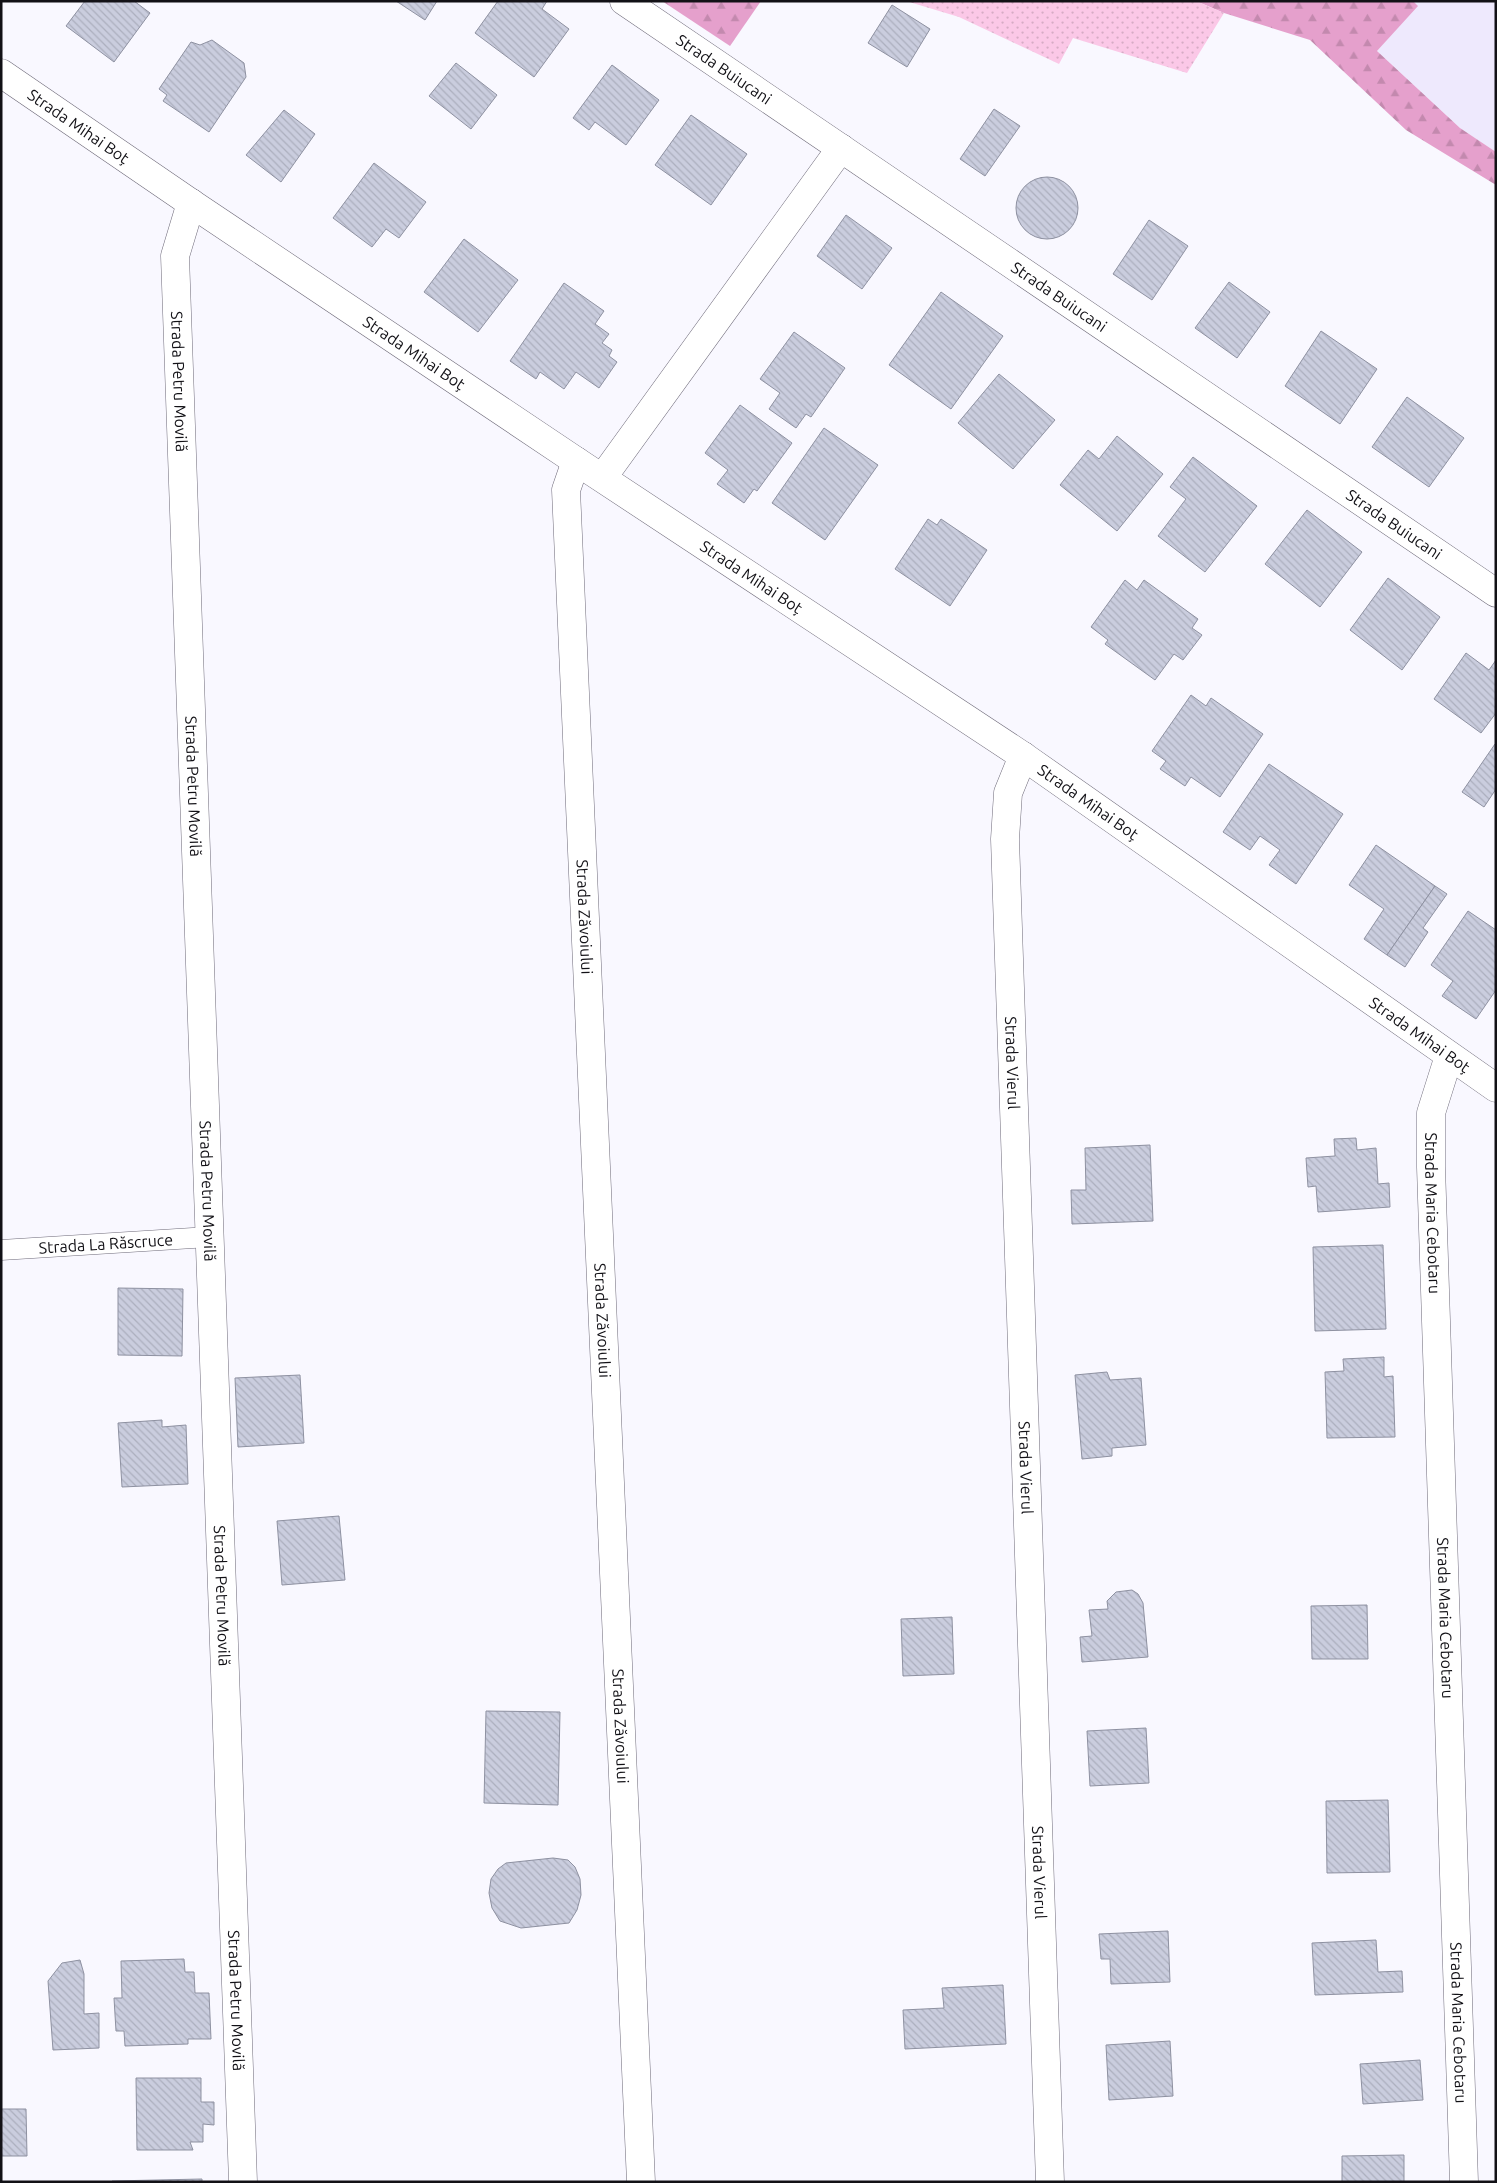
<svg xmlns="http://www.w3.org/2000/svg" width="1497" height="2183" viewBox="0 0 1497 2183" font-family="Ubuntu,sans-serif">
<defs>
<pattern id="forest-firs" width="22" height="20" patternUnits="userSpaceOnUse" patternTransform="scale(1.25)"><rect width="22" height="20" fill="#e5a0cc"/><path d="M5 1l3.5 6h-7zM16 11l3.5 6h-7z" fill="#c389ae"/></pattern>
<pattern id="garden-dots" width="8" height="8" patternUnits="userSpaceOnUse" patternTransform="scale(1.25)"><rect width="8" height="8" fill="#fbc8e7"/><path d="M2 2h.1M6 6h.1" fill="none" stroke="#d6abc5" stroke-width="1.8" stroke-linecap="round"/></pattern>
<pattern id="building-back-hatch" width="6" height="6" patternUnits="userSpaceOnUse" patternTransform="scale(1.25)"><rect width="6" height="6" fill="#cacdde"/><path d="M-1 5l2 2M0 0l6 6M5-1l2 2" fill="none" stroke="#acafbe"/></pattern>
</defs>
<rect width="100%" height="100%" fill="#f9f8ff"/>
<!-- built -->
<path fill="#eee9fd" d="M1413,1H1496V152L1460,128L1377,51L1417,6Z"/>
<!-- forest -->
<g fill="url(#forest-firs)">
<path d="M662,1H761L730,46Z"/>
<path d="M1196,1H1413L1418,6L1377,51L1460,128L1496,152V185L1406,130L1310,40L1224,13Z"/>
</g>
<!-- garden -->
<path fill="url(#garden-dots)" d="M906,1H1196L1224,13L1187,73L1073,38L1059,64L959,17Z"/>
<!-- building -->
<g fill="url(#building-back-hatch)" stroke="#8e91a1">
<path d="M85,1H134L150,13L114,62L66,26Z"/>
<path d="M396,1H437L425,20Z"/>
<path d="M498,1H547L542,9L569,29L534,77L475,33Z"/>
<path d="M892,5L930,29L907,67L868,43Z"/>
<path d="M212,40L244,63L246,77L209,132L163,101L167,95L159,89L191,42L200,45Z"/>
<path d="M456,63L497,95L471,129L429,96Z"/>
<path d="M612,65L659,100L626,145L595,122L589,130L573,118Z"/>
<path d="M994,109L1020,126L985,176L960,159Z"/>
<path d="M284,110L315,134L281,182L246,155Z"/>
<path d="M691,115L747,154L711,205L655,165Z"/>
<path d="M374,163L426,202L399,238L386,229L372,247L333,218Z"/>
<circle cx="1047" cy="208" r="31"/>
<path d="M846,215L892,248L862,289L817,256Z"/>
<path d="M1149,220L1188,246L1152,300L1113,274Z"/>
<path d="M464,239L518,280L478,332L424,292Z"/>
<path d="M1229,282L1270,312L1237,358L1195,328Z"/>
<path d="M564,283L604,311L595,324L609,334L602,343L612,350L609,356L617,362L599,388L576,372L564,389L540,372L536,379L510,361Z"/>
<path d="M941,292L1003,336L951,409L889,365Z"/>
<path d="M1321,331L1377,369L1340,424L1285,386Z"/>
<path d="M794,332L845,368L811,417L806,414L796,428L769,409L780,393L760,379Z"/>
<path d="M999,374L1055,420L1013,469L958,423Z"/>
<path d="M1407,397L1464,438L1429,487L1372,447Z"/>
<path d="M740,405L792,443L757,491L754,489L744,503L717,484L728,470L705,453Z"/>
<path d="M824,428L878,465L825,540L772,503Z"/>
<path d="M1117,436L1163,474L1117,531L1060,485L1088,450L1099,459Z"/>
<path d="M1193,457L1257,506L1205,572L1158,536L1186,499L1170,487Z"/>
<path d="M1307,510L1362,552L1320,607L1265,564Z"/>
<path d="M928,519L937,525L941,519L987,550L950,606L895,569Z"/>
<path d="M1388,578L1440,617L1402,670L1350,630Z"/>
<path d="M1125,580L1137,590L1144,580L1198,619L1192,628L1202,635L1183,660L1174,654L1155,680L1105,644L1108,640L1091,627Z"/>
<path d="M1466,653L1489,670L1496,660V713L1481,733L1434,699Z"/>
<path d="M1191,695L1206,706L1211,698L1263,734L1220,797L1191,777L1185,786L1160,769L1166,761L1152,751Z"/>
<path d="M1495,744L1496,789L1484,807L1462,792Z"/>
<path d="M1269,764L1343,814L1296,884L1269,865L1280,850L1260,836L1250,850L1223,832Z"/>
<path d="M1376,845L1435,886L1387,955L1364,939L1384,909L1349,885Z"/>
<path d="M1435,886L1447,894L1423,928L1428,932L1405,967L1387,955Z"/>
<path d="M1468,911L1496,930V990L1476,1019L1442,996L1453,981L1431,965Z"/>
<path d="M1356,1138L1357,1150L1376,1148L1378,1184L1389,1183L1390,1207L1318,1212L1316,1186L1308,1187L1306,1158L1335,1156L1334,1139Z"/>
<path d="M1150,1145L1153,1221L1072,1224L1071,1190H1086L1085,1148Z"/>
<path d="M1383,1245L1386,1329L1315,1331L1313,1247Z"/>
<path d="M118,1288L183,1289L182,1356L118,1355Z"/>
<path d="M1384,1357V1377L1393,1376L1395,1437L1327,1438L1325,1372L1344,1371L1343,1359Z"/>
<path d="M1107,1372L1110,1380L1141,1378L1146,1445L1112,1448V1456L1082,1459L1075,1375Z"/>
<path d="M300,1375L304,1443L238,1447L235,1378Z"/>
<path d="M162,1420V1427L186,1425L188,1484L122,1487L118,1423Z"/>
<path d="M339,1516L345,1580L282,1585L277,1521Z"/>
<path d="M1132,1590L1138,1594L1143,1603L1148,1657L1082,1662L1080,1637L1092,1636L1089,1610L1108,1609L1107,1601L1116,1592Z"/>
<path d="M1367,1605L1368,1659H1312L1311,1606Z"/>
<path d="M952,1617L954,1674L903,1676L901,1619Z"/>
<path d="M486,1711L560,1712L558,1805L484,1803Z"/>
<path d="M1146,1728L1149,1783L1090,1786L1087,1731Z"/>
<path d="M1388,1800L1390,1872L1327,1873L1326,1801Z"/>
<path d="M553,1858L568,1860L575,1867L580,1879L581,1895L577,1910L569,1923L521,1928L500,1921L492,1908L489,1893L491,1879L498,1869L506,1863Z"/>
<path d="M1168,1931L1170,1982L1111,1984L1110,1959H1101L1099,1934Z"/>
<path d="M1376,1940L1378,1972L1402,1971L1403,1992L1315,1995L1312,1943Z"/>
<path d="M184,1959L185,1972H194L195,1993H209L211,2039H188V2044L125,2046L124,2031H116L114,1998H122L121,1961Z"/>
<path d="M80,1960L84,1974V2014L99,2013V2048L53,2050L48,1981L62,1963Z"/>
<path d="M1003,1985L1006,2044L905,2049L903,2010L944,2008L942,1988Z"/>
<path d="M1170,2041L1173,2096L1109,2100L1106,2045Z"/>
<path d="M1420,2060L1423,2100L1363,2104L1360,2064Z"/>
<path d="M136,2078H201V2102H214V2125L203,2124V2142H190L193,2150H137Z"/>
<path d="M1,2109H26L27,2156H1Z"/>
<path d="M1404,2155V2182H1342V2156Z"/>
<path d="M202,2179V2182H112V2181Z"/>
</g>
<g fill="none" stroke-linecap="round" stroke-linejoin="round">
<defs>
<g id="lane">
<path id="s1" d="M1,1250L209,1237"/>
</g>
<g id="street">
<path id="s2" d="M624,1L1496,593"/>
<path id="s3" d="M1,73L191,203L576,461L1023,756L1496,1088"/>
<path id="s4" d="M191,203L175,256L243,2182"/>
<path id="s5" d="M576,461L566,490L641,2182"/>
<path d="M603,477L841,148"/>
<path id="s6" d="M1023,756L1008,793L1005,839L1050,2182"/>
<path id="s7" d="M1449,1056L1431,1113V1167L1464,2182"/>
</g>
</defs>
<!-- lane casing -->
<use href="#lane" stroke="#6f6b7a" stroke-width="21"/>
<!-- street casing -->
<use href="#street" stroke="#6f6b7a" stroke-width="29"/>
<!-- lane -->
<use href="#lane" stroke="#fff" stroke-width="20"/>
<!-- street -->
<use href="#street" stroke="#fff" stroke-width="28"/>
</g>
<g text-anchor="middle" stroke-width="4" stroke-linejoin="round" paint-order="stroke">
<!-- street labels -->
<g font-size="16" fill="#121116" stroke="#f9f8ff">
<text dy="6" stroke="none"><textPath href="#s2" startOffset="121">Strada Buiucani</textPath></text>
<text dy="6" stroke="none"><textPath href="#s3" startOffset="94">Strada Mihai Boț</textPath></text>
<text dy="6" stroke="none"><textPath href="#s2" startOffset="526">Strada Buiucani</textPath></text>
<text dy="6" stroke="none"><textPath href="#s3" startOffset="499">Strada Mihai Boț</textPath></text>
<text dy="6" stroke="none"><textPath href="#s4" startOffset="181">Strada Petru Movilă</textPath></text>
<text dy="6" stroke="none"><textPath href="#s2" startOffset="931">Strada Buiucani</textPath></text>
<text dy="6" stroke="none"><textPath href="#s3" startOffset="904">Strada Mihai Boț</textPath></text>
<text dy="6" stroke="none"><textPath href="#s4" startOffset="586">Strada Petru Movilă</textPath></text>
<text dy="6" stroke="none"><textPath href="#s3" startOffset="1309">Strada Mihai Boț</textPath></text>
<text dy="6" stroke="none"><textPath href="#s5" startOffset="458">Strada Zăvoiului</textPath></text>
<text dy="6" stroke="none"><textPath href="#s3" startOffset="1714">Strada Mihai Boț</textPath></text>
<text dy="6" stroke="none"><textPath href="#s6" startOffset="310">Strada Vierul</textPath></text>
<text dy="6" stroke="none"><textPath href="#s4" startOffset="991">Strada Petru Movilă</textPath></text>
<text dy="6" stroke="none"><textPath href="#s7" startOffset="160">Strada Maria Cebotaru</textPath></text>
<text dy="6" stroke="none"><textPath href="#s1" startOffset="105">Strada La Răscruce</textPath></text>
<text dy="6" stroke="none"><textPath href="#s5" startOffset="862">Strada Zăvoiului</textPath></text>
<text dy="6" stroke="none"><textPath href="#s6" startOffset="715">Strada Vierul</textPath></text>
<text dy="6" stroke="none"><textPath href="#s4" startOffset="1396">Strada Petru Movilă</textPath></text>
<text dy="6" stroke="none"><textPath href="#s7" startOffset="565">Strada Maria Cebotaru</textPath></text>
<text dy="6" stroke="none"><textPath href="#s5" startOffset="1268">Strada Zăvoiului</textPath></text>
<text dy="6" stroke="none"><textPath href="#s6" startOffset="1120">Strada Vierul</textPath></text>
<text dy="6" stroke="none"><textPath href="#s4" startOffset="1801">Strada Petru Movilă</textPath></text>
<text dy="6" stroke="none"><textPath href="#s7" startOffset="970">Strada Maria Cebotaru</textPath></text>
</g>
</g>
<!-- border -->
<rect width="1497" height="2183" fill="none" stroke="#121116" stroke-width="5"/>
</svg>
